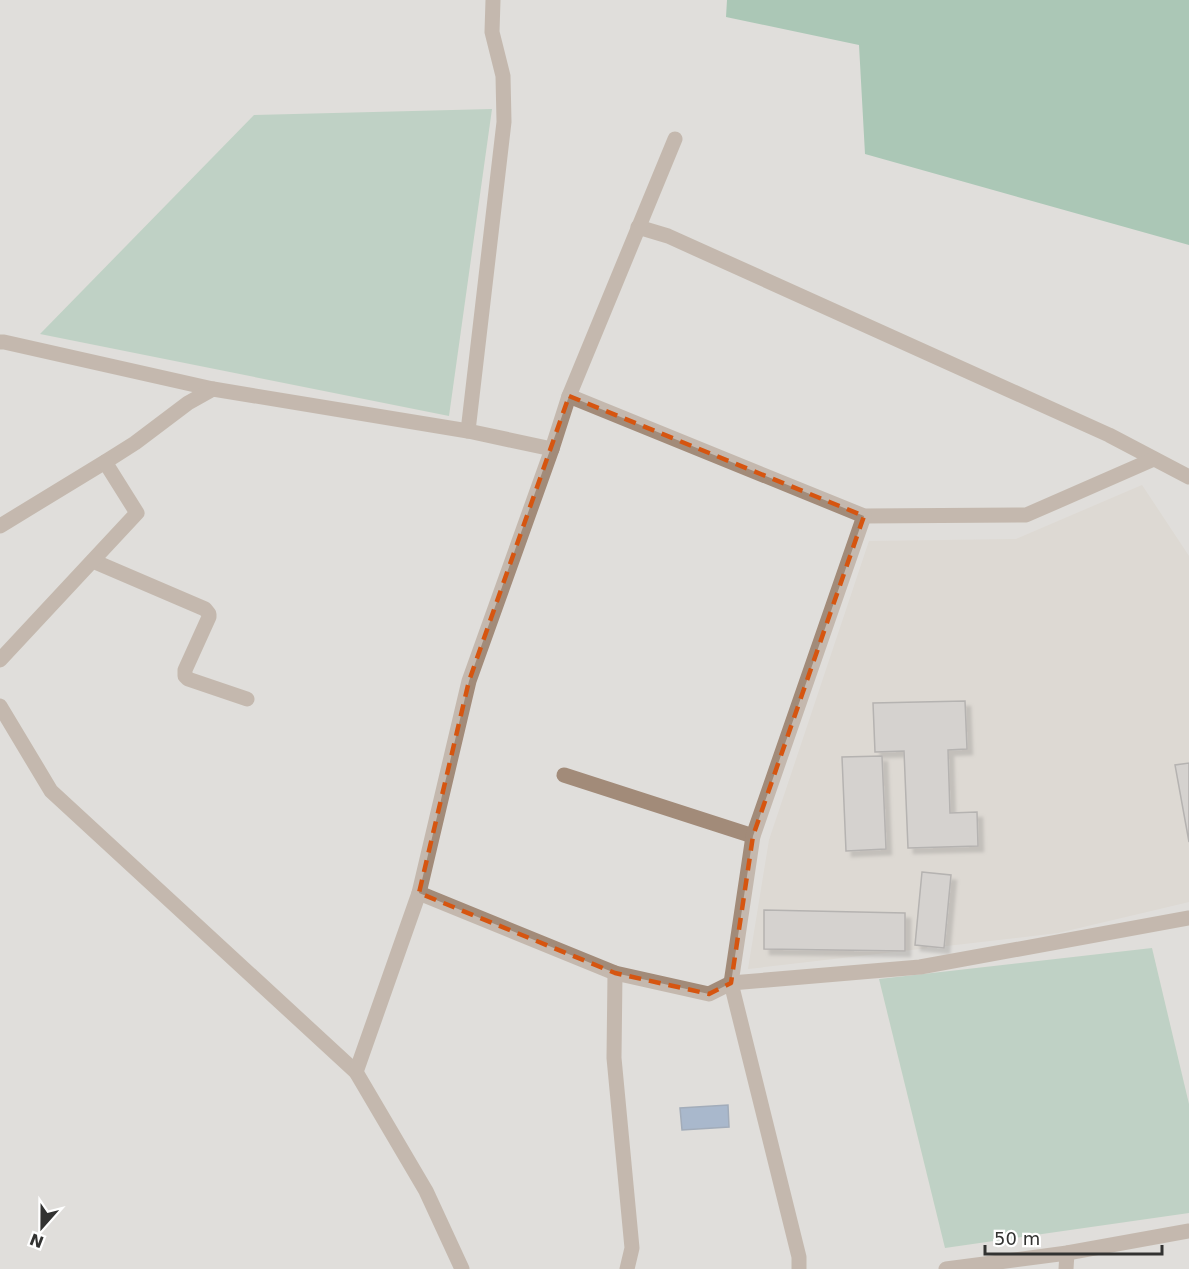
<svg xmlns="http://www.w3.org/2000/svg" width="1189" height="1269" viewBox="0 0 1189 1269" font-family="'DejaVu Sans',sans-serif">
<defs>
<filter id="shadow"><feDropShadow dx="5.5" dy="5.5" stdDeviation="1.5" flood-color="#0004"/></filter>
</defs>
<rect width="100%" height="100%" fill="#e0dedb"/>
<!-- built -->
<path fill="#d9d2c9" d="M1142,485L1189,556V902L1058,933L748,969L769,840L869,541L1016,539Z"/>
<!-- green -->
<g fill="#97c2aa">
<path d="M492,109L449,416L40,334L254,115Z"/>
<path d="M1152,948L1189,1104V1213L945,1248L879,979Z"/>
</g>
<!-- forest -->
<path fill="#6aac8a" d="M727,0H1189V245L865,154L859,45L726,17Z"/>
<!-- water -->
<path fill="#678abb" stroke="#577092" stroke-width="1.5" d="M728,1105L729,1127L682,1130L680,1108Z"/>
<!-- building -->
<g fill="#c7c3c2" stroke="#827e7e" stroke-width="1.5" filter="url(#shadow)">
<path d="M965,701L967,749L948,750L950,813L977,812L978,846L908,848L904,751L875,752L873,703Z"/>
<path d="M882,756L886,849L846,851L842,757Z"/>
<path d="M1189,763V842L1175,765Z"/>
<path d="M922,872L951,875L944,948L915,945Z"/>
<path d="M764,910L905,913V951L764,949Z"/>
</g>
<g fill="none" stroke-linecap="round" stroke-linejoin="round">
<!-- minor -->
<g stroke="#a28b79" stroke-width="15">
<path d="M638,227L668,236L1109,435L1189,477"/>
<path d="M0,342H4L213,389"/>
<path d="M569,396L864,516L1026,515L1154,459"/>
<path d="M468,431L504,122L503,76L492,32L493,0"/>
<path d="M0,526L105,462L135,443L188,403L213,389L468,431L552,449"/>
<path d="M93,561L205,609L209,614V617L185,670V676L188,679L247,699"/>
<path d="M0,660L137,513L105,462"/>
<path d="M0,706L51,791L356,1072L426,1191L462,1269"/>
<path d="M564,775L753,836"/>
<path d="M419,893L615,973L709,994L731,983L920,967L1189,918"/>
<path d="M615,973L614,1058L632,1248L627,1269"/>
<path d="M356,1072L419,893L469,681L552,449L569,396L675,139"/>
<path d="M799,1269V1257L731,983L753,836L864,516"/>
<path d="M946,1269L1067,1253L1189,1231"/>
<path d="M1066,1269L1067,1253"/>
</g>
</g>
<!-- marked area -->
<path d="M0 0H1189V1269H0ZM569,396L864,516L753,836L731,983L709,994L615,973L419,893L469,681Z" fill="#e0dedb" fill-opacity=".55" fill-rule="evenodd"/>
<path fill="none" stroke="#d65510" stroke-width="4.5" stroke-dasharray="12 8" stroke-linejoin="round" d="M569,396L864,516L753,836L731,983L709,994L615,973L419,893L469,681Z"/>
<!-- north arrow -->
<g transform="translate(42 1227) rotate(201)" stroke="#ffffff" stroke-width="4.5" paint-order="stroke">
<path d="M0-4.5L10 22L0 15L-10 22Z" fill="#323231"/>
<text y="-9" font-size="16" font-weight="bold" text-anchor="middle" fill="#323231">N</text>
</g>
<!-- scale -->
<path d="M985 1245v9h177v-9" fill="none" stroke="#323231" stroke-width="3"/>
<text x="994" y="1245" font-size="18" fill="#323231" stroke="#ffffff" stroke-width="4.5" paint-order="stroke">50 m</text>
</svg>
